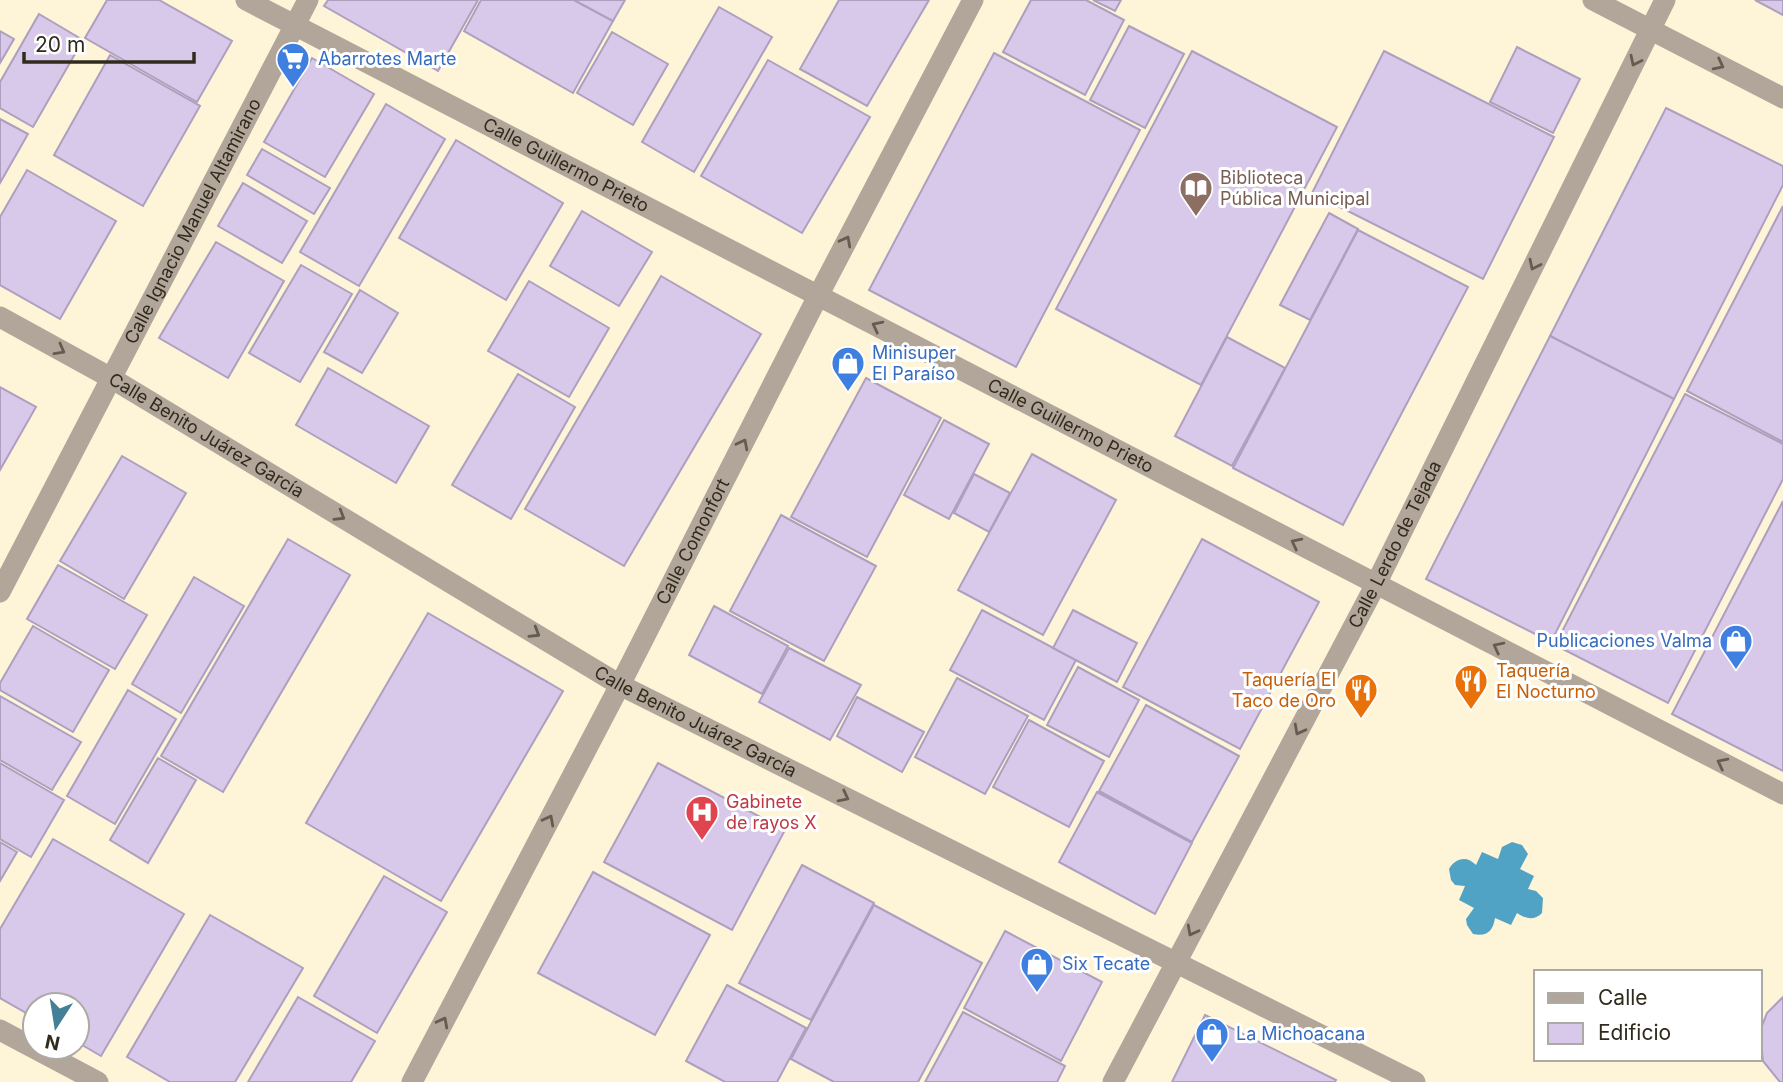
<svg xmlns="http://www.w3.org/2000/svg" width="1783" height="1082" viewBox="0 0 1783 1082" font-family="Inter,sans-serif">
<rect width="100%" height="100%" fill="#fef5d8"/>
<!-- water -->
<path fill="#51a3c5" d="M1512,842L1522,845L1528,854L1520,869L1534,876L1528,889L1536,891L1543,898L1542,913C1534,921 1526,919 1517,913L1511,925L1495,918C1493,931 1487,937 1473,934L1467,925L1466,919L1474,908L1459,900L1465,886L1455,885L1451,880L1449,869C1455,858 1467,855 1476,865L1482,852L1498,859L1502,847Z"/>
<!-- building -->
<g fill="#d8c8ea" stroke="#ae9fbf" stroke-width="2">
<path d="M107,0H159L232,41L197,102L85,38Z"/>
<path d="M328,0H478L438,71L324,6Z"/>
<path d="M481,0H574L613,21L573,93L464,31Z"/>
<path d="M574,0H625L613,21Z"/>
<path d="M839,0H929L867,106L800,69Z"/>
<path d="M1031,0H1086L1124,20L1085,95L1003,52Z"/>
<path d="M1093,0H1121L1115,11Z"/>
<path d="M1755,0H1783V15Z"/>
<path d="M719,7L772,37L694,172L642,142Z"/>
<path d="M39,14L83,40L33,127L0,108V82Z"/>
<path d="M1129,26L1184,54L1145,128L1090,100Z"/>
<path d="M0,31L14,39L0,63Z"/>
<path d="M612,32L668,64L633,125L577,93Z"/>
<path d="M1517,47L1580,79L1553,133L1490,102Z"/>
<path d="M1192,51L1337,127L1201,385L1056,309Z"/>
<path d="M1384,51L1554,137L1483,279L1312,193Z"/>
<path d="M994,53L1140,130L1016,367L869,290Z"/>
<path d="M110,55L200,106L143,206L54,155Z"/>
<path d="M312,58L374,94L325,177L264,142Z"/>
<path d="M768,60L870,117L802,233L701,176Z"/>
<path d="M386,104L445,139L359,286L300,252Z"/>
<path d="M1666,108L1783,166V185L1674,399L1550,336Z"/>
<path d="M0,119L28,134L0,183Z"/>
<path d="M456,140L563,203L506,300L399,238Z"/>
<path d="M262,149L330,188L314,214L247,175Z"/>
<path d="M27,170L116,221L60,319L0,285V217Z"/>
<path d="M243,183L307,221L282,263L218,226Z"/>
<path d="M1783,206V442L1687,391Z"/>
<path d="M582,211L652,252L619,306L550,266Z"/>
<path d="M1329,213L1358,229L1310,320L1280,305Z"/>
<path d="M1358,230L1468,287L1343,525L1233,468Z"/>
<path d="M216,242L284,281L228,378L159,338Z"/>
<path d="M301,265L352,294L300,382L249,353Z"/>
<path d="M661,276L761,334L624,566L525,509Z"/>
<path d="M529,281L609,328L569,397L488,351Z"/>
<path d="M360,290L398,313L362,373L324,352Z"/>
<path d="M1550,336L1674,399L1551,642L1426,579Z"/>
<path d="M1227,337L1285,368L1232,466L1175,436Z"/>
<path d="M328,368L429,426L396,483L296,425Z"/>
<path d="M518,374L575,407L511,519L452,485Z"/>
<path d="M866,378L941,418L867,557L791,517Z"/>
<path d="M0,387L36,407L0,470Z"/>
<path d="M1685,394L1783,444V479L1668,703L1555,645Z"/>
<path d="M944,420L989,444L949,519L904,495Z"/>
<path d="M1032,454L1116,500L1043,635L958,590Z"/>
<path d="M122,456L186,493L124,599L60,561Z"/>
<path d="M974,474L1010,493L989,532L954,513Z"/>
<path d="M1783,501V771L1672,714Z"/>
<path d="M781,515L876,566L824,661L730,611Z"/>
<path d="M288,539L350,575L223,792L161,756Z"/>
<path d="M1202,539L1319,602L1240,749L1123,687Z"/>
<path d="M58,565L147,615L115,669L27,619Z"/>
<path d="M194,577L244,606L181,713L132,684Z"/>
<path d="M714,606L788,646L762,694L689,655Z"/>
<path d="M982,610L1076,660L1044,720L950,670Z"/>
<path d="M1073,610L1137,643L1117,682L1053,648Z"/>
<path d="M428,613L563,691L441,901L306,823Z"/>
<path d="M33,626L109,670L73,732L0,690V683Z"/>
<path d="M789,648L861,685L830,740L759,702Z"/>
<path d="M1078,667L1139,700L1109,757L1047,725Z"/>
<path d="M957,678L1028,716L985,794L915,757Z"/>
<path d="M128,690L176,719L115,824L67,796Z"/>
<path d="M0,696L81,742L52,790L0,760Z"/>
<path d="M857,697L924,732L902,772L837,736Z"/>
<path d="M1146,705L1239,756L1192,842L1099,791Z"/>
<path d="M1029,720L1104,761L1069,827L993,787Z"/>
<path d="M158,758L196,780L148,863L110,840Z"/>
<path d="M0,763L64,800L31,857L0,839Z"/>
<path d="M658,763L785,830L732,930L604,862Z"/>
<path d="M1097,792L1192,843L1155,914L1059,862Z"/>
<path d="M53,839L184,914L101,1056L77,1042V1005H35V1018L0,998V929Z"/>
<path d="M0,842L17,852L0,881Z"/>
<path d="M802,865L874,903L811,1020L739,983Z"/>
<path d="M593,872L710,935L655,1035L538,973Z"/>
<path d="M384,876L447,912L377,1033L314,996Z"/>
<path d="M874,905L982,963L918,1082H834L791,1059Z"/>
<path d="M210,915L303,968L235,1082H170L127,1057Z"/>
<path d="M1005,931L1102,982L1061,1061L964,1008Z"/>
<path d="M727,985L806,1028L777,1082H725L686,1061Z"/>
<path d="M298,997L375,1041L351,1082H248Z"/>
<path d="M1783,997V1082H1780L1763,1061L1760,1031L1767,1013Z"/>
<path d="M963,1012L1065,1066L1057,1082H925Z"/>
<path d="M1205,1015L1336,1080L1335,1082H1172Z"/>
</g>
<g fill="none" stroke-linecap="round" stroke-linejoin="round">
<!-- street -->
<g stroke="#b2a69a" stroke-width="21">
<path id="s1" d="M246,0L1783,794"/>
<path d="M1593,0L1783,98"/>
<path id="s2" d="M0,317L111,378L620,685L1415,1082"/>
<path id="s3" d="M0,592L308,0"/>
<path d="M0,1030L98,1082"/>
<path id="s4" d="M412,1082L620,685L818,296L973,0"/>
<path id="s5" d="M1113,1082L1376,584L1665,0"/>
</g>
</g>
<!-- one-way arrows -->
<defs><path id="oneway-chevron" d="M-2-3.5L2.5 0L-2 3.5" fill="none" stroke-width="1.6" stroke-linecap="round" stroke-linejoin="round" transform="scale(1.75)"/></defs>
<g stroke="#645c4f">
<use href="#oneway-chevron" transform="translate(1635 61) rotate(116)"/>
<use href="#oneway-chevron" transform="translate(1719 65) rotate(27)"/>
<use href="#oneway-chevron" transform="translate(846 241) rotate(-62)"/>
<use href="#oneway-chevron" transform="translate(1534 265) rotate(116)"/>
<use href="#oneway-chevron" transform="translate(877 326) rotate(-153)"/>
<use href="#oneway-chevron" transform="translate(60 350) rotate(29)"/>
<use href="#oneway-chevron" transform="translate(743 444) rotate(-63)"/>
<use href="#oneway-chevron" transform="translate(340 516) rotate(31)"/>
<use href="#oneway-chevron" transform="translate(1296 543) rotate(-153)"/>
<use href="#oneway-chevron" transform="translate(535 633) rotate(31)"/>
<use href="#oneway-chevron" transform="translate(1498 647) rotate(-153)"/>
<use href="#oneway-chevron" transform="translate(1299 730) rotate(118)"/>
<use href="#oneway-chevron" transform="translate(1722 763) rotate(-153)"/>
<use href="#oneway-chevron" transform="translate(844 797) rotate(27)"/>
<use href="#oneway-chevron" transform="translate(549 820) rotate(-62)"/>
<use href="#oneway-chevron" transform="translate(1192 931) rotate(118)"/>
<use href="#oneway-chevron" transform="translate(443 1022) rotate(-62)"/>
</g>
<!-- icons -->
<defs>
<symbol id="supermarket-pin" viewBox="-11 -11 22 30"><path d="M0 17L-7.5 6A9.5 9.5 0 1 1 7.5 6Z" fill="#3f7fe0" stroke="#fff"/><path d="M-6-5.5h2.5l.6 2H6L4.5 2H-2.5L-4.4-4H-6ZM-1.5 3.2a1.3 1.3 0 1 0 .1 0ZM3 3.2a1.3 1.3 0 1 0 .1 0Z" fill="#fff"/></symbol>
<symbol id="library-pin" viewBox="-11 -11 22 30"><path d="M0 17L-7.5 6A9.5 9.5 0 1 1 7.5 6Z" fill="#8d6e63" stroke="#fff"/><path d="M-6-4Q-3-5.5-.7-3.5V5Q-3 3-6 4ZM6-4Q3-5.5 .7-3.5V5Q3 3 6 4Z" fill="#fff"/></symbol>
<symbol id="shop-pin" viewBox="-11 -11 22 30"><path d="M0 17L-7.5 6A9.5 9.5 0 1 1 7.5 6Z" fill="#3f7fe0" stroke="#fff"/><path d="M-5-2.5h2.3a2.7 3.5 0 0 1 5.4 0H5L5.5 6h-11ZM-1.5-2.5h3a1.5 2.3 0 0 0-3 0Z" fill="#fff"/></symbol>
<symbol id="restaurant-pin" viewBox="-11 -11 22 30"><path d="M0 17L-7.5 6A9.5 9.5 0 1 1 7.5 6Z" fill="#e8710a" stroke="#fff"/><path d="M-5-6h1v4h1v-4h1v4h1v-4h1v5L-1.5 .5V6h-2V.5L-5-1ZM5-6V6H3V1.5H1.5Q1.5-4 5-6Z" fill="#fff"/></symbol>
<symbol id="hospital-pin" viewBox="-11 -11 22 30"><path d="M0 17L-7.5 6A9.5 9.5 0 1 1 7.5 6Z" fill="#e0444e" stroke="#fff"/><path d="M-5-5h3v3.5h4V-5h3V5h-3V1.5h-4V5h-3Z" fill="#fff"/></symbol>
</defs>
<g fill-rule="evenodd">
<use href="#supermarket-pin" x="274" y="40" width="38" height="52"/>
<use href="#library-pin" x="1177" y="169" width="38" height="52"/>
<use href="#shop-pin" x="829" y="344" width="38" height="52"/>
<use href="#shop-pin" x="1717" y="622" width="38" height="52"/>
<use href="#restaurant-pin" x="1452" y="662" width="38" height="52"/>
<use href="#restaurant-pin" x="1342" y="671" width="38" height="52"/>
<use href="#hospital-pin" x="683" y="793" width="38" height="52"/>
<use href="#shop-pin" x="1018" y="945" width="38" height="52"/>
<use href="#shop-pin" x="1193" y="1015" width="38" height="52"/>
</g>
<g text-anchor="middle" stroke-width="6" stroke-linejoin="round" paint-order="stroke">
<!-- shop labels -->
<g font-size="18" fill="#366cbe" stroke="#fff" text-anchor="start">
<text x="318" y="65">Abarrotes Marte</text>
<text x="872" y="359">Minisuper<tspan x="872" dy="21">El Paraíso</tspan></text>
<text x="1712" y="647" text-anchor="end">Publicaciones Valma</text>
<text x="1062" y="970">Six Tecate</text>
<text x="1236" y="1040">La Michoacana</text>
</g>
<!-- street labels -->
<g font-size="18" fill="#302b1d" stroke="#fff">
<text dy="6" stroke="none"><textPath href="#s1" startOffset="360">Calle Guillermo Prieto</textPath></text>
<text dy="6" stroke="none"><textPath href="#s3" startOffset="418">Calle Ignacio Manuel Altamirano</textPath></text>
<text dy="6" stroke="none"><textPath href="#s1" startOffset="928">Calle Guillermo Prieto</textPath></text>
<text dy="6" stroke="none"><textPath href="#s2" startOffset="238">Calle Benito Juárez García</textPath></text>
<text dy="6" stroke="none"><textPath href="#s4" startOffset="609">Calle Comonfort</textPath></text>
<text dy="6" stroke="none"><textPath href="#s5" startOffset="607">Calle Lerdo de Tejada</textPath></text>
<text dy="6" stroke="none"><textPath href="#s2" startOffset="805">Calle Benito Juárez García</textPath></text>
</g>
<!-- education labels -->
<g font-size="18" fill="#785e54" stroke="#fff" text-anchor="start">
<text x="1220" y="184">Biblioteca<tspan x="1220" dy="21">Pública Municipal</tspan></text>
</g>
<!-- food labels -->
<g font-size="18" fill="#c56008" stroke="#fff" text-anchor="start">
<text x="1496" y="677">Taquería<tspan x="1496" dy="21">El Nocturno</tspan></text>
<text x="1336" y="686" text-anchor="end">Taquería El<tspan x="1336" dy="21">Taco de Oro</tspan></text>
</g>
<!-- health labels -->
<g font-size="18" fill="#be3a42" stroke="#fff" text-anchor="start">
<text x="726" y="808">Gabinete<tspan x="726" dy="21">de rayos X</tspan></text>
</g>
</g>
<!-- legend -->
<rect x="1534" y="970" width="228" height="91" fill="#ffffff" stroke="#acaaa5" stroke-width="2"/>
<rect x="1548" y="993" width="35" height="10" fill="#b2a69a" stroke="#acaaa5" stroke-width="2"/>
<text x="1598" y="1005" font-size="21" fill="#302b1d">Calle</text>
<rect x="1548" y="1023" width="35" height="21" fill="#d8c8ea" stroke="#acaaa5" stroke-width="2"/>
<text x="1598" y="1040" font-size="21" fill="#302b1d">Edificio</text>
<!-- north arrow -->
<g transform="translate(56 1026) rotate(192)"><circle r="33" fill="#ffffff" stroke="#acaaa5" stroke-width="2"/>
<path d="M0-5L12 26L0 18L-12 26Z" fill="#438096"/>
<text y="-10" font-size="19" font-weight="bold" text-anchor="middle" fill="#302b1d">N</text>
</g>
<!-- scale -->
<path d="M24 52v10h170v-10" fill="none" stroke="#302b1d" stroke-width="3.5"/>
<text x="35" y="52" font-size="21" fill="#302b1d" stroke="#ffffff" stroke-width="5" paint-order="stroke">20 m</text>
</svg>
